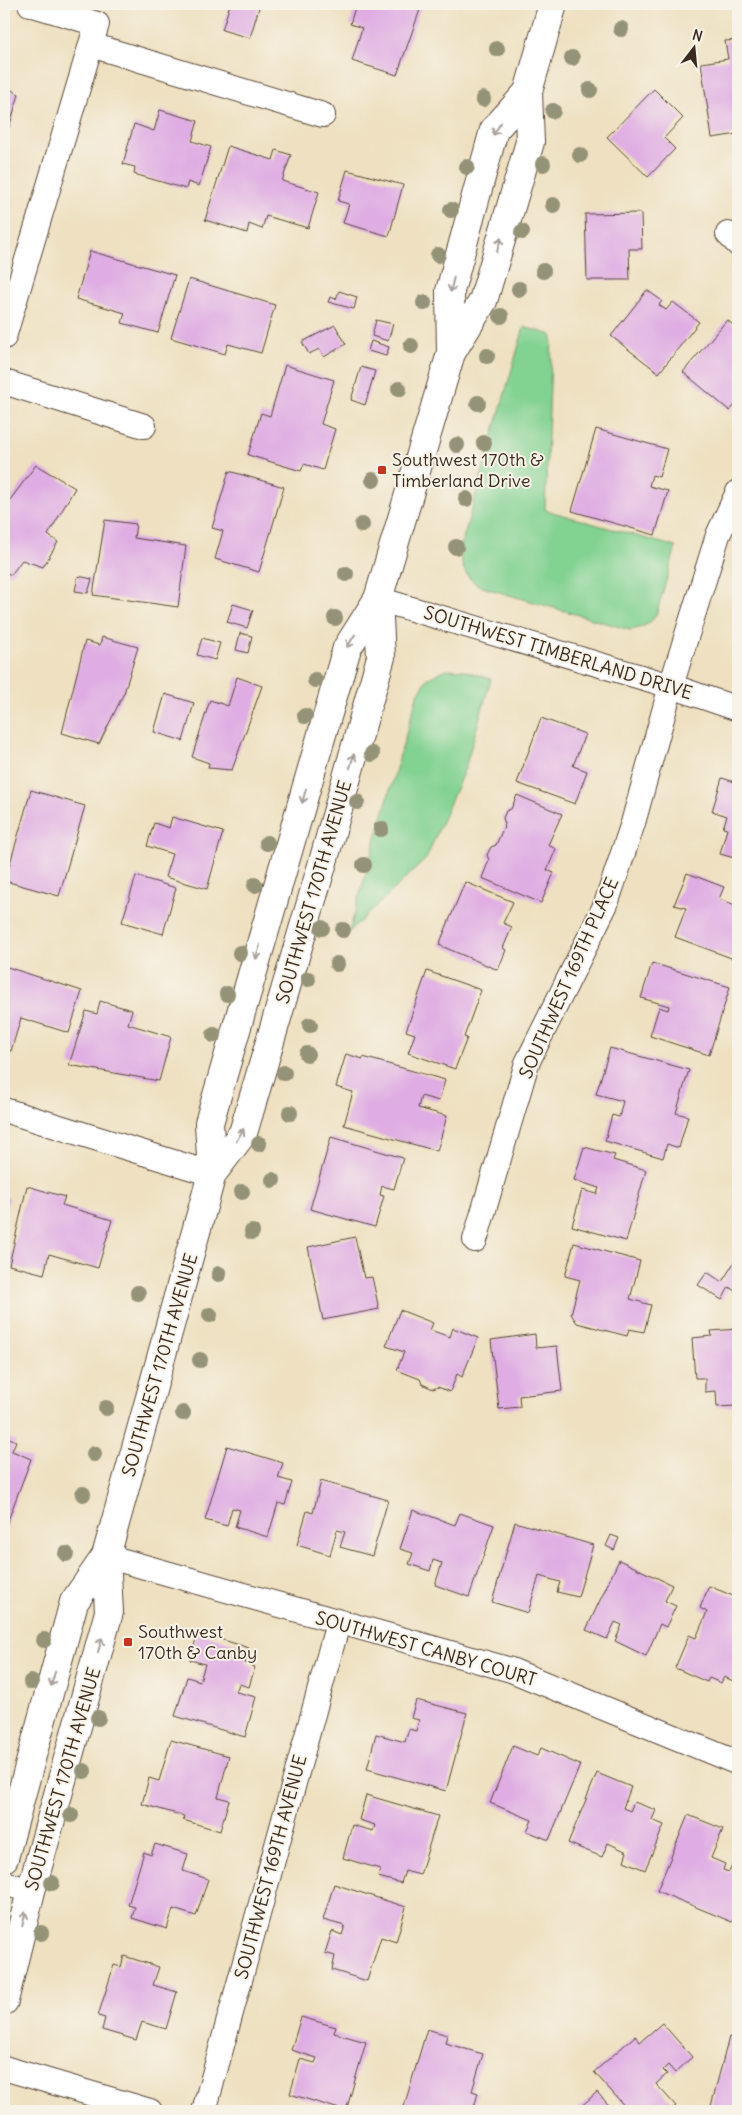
<svg xmlns="http://www.w3.org/2000/svg" width="742" height="2115" viewBox="0 0 742 2115" font-family="Delius,sans-serif">
<rect width="100%" height="100%" fill="#f7f3e8"/>
<filter id="ink" filterUnits="userSpaceOnUse"><feTurbulence type="fractalNoise" baseFrequency=".02" numOctaves="2"/><feDisplacementMap in="SourceGraphic" scale="10" xChannelSelector="R" yChannelSelector="G"/><feConvolveMatrix kernelMatrix="1 2 1 2 8 2 1 2 1" color-interpolation-filters="sRGB"/></filter>
<filter id="wash" filterUnits="userSpaceOnUse"><feTurbulence type="fractalNoise" baseFrequency=".0096" numOctaves="4" result="noise"/><feDisplacementMap in="SourceGraphic" scale="20" xChannelSelector="R" yChannelSelector="G"/><feGaussianBlur stdDeviation="1.12" result="paint"/><feColorMatrix in="noise" values="0 0 0 0 0 0 0 0 0 0 0 0 0 0 0 0 0 1.4 0 .05"/><feComposite in="paint" operator="in"/></filter>
<g filter="url(#wash)">
<rect width="100%" height="100%" fill="#eee0c0"/>
<!-- green -->
<g fill="#82d292" stroke="#5e7e58">
<path d="M524,327L552,335L545,510L676,547L656,615C650,625 641,628 630,630L485,588C466,581 459,566 461,546Z"/>
<path d="M446,669L463,670L491,679L465,768L426,859L349,932L417,696L427,679Z"/>
</g>
<g id="blocks">
<!-- building -->
<g fill="#dfade3">
<path d="M230,4H260L250,38L222,30Z"/>
<path d="M356,4H422L397,75L352,61L362,28L350,24Z"/>
<path d="M738,40V134L712,138L701,63L728,59L725,41Z"/>
<path d="M4,63L9,64L4,79Z"/>
<path d="M4,86L19,94L9,128L4,127Z"/>
<path d="M654,89L683,118L664,138L675,149L648,177L607,137Z"/>
<path d="M160,110L198,121L192,141L211,147L199,186L188,182L186,189L134,174L135,167L123,164L134,124L154,131Z"/>
<path d="M228,146L273,160L276,150L291,155L282,181L319,192L308,228L266,216L262,229L249,224L247,233L205,220Z"/>
<path d="M347,170L403,185L389,236L343,223L349,204L338,201Z"/>
<path d="M641,213L642,249H629L630,280H587L585,214Z"/>
<path d="M90,251L175,275L158,333L122,323L125,313L76,299Z"/>
<path d="M189,279L275,305L261,353L228,344L225,354L171,338Z"/>
<path d="M647,290L662,301L659,305L666,310L673,302L699,322L659,373L611,336Z"/>
<path d="M339,291L357,297L354,309L328,302L330,297L336,299Z"/>
<path d="M376,320L393,324L388,341L372,336Z"/>
<path d="M727,320L738,329V401L730,411L683,372Z"/>
<path d="M335,325L346,344L324,357L319,349L309,354L302,342Z"/>
<path d="M371,341L389,347L386,356L368,351Z"/>
<path d="M285,365L334,380L321,424L335,429L323,470L304,464L301,471L248,455L261,413L270,416Z"/>
<path d="M361,367L375,371L365,405L351,400Z"/>
<path d="M596,429L667,449L659,477L652,475L649,486L668,491L655,535L572,511Z"/>
<path d="M36,465L75,488L48,535L58,542L43,567L22,560L11,575L4,571V508Z"/>
<path d="M229,471L284,487L259,572L215,559L223,531L212,528Z"/>
<path d="M105,520L136,524L134,538L186,546L178,607L93,595Z"/>
<path d="M78,576L92,579L88,593L75,591Z"/>
<path d="M233,604L253,610L247,628L227,622Z"/>
<path d="M240,633L252,636L248,653L236,650Z"/>
<path d="M102,637L138,647L124,693L99,744L62,733L85,641L100,645Z"/>
<path d="M202,638L220,643L215,660L197,655Z"/>
<path d="M237,677L262,686L232,770L208,768L209,763L192,757L210,700L228,706Z"/>
<path d="M165,694L194,703L183,741L154,732Z"/>
<path d="M541,718L585,734L573,766L587,771L575,804L517,783Z"/>
<path d="M722,778L738,783V859L720,854L727,829L723,828L727,816L712,811Z"/>
<path d="M31,790L85,806L59,896L5,881Z"/>
<path d="M517,795L562,814L548,845L556,849L547,870L554,873L541,903L482,878L489,860L487,855L491,847L496,845L505,824L503,818L506,811L511,809Z"/>
<path d="M172,817L223,832L207,889L165,877L172,854L147,846L154,823L169,828Z"/>
<path d="M687,873L724,887L719,899L738,906V949L734,959L675,937L686,908L674,905Z"/>
<path d="M136,876L176,888L163,934L122,922Z"/>
<path d="M465,882L513,902L503,923L512,927L503,948L506,950L498,970L439,945Z"/>
<path d="M652,963L730,987L709,1055L650,1036L659,1007L668,1010L669,1006L641,998Z"/>
<path d="M4,966L82,991L69,1033L21,1018L11,1051L4,1049Z"/>
<path d="M427,971L481,990L464,1037L467,1038L455,1069L408,1053L415,1034L406,1031Z"/>
<path d="M100,1001L132,1010L128,1024L171,1037L159,1081L69,1065L86,1011L97,1014Z"/>
<path d="M610,1048L689,1070L676,1113L688,1116L679,1148L667,1144L663,1158L605,1141L612,1115L619,1117L623,1101L596,1094Z"/>
<path d="M346,1054L363,1059V1057L445,1080L439,1101L421,1096L418,1108L447,1116L437,1151L344,1125L353,1092L336,1087Z"/>
<path d="M331,1137L403,1158L394,1189L382,1186L380,1195L384,1196L375,1227L310,1209Z"/>
<path d="M584,1147L615,1155L613,1160L646,1170L626,1241L572,1226L582,1190L597,1194L599,1188L574,1180Z"/>
<path d="M27,1186L65,1197L62,1205L112,1220L98,1268L49,1254L44,1274L9,1265Z"/>
<path d="M4,1196L9,1198L4,1215Z"/>
<path d="M355,1237L364,1278L372,1277L379,1309L323,1320L308,1247Z"/>
<path d="M574,1243L640,1261L630,1299L651,1305L644,1332L629,1329L627,1336L577,1323L571,1314L580,1280L565,1276Z"/>
<path d="M738,1256V1293L729,1287L722,1300L698,1285L707,1272L722,1282Z"/>
<path d="M400,1310L433,1323L430,1330L450,1337L453,1328L478,1338L462,1377L457,1374L450,1392L438,1387L433,1389L422,1384L420,1379L397,1370L404,1352L386,1346Z"/>
<path d="M738,1329V1410H735V1406L717,1407L716,1391L705,1392V1378H695L692,1338L712,1336L711,1331Z"/>
<path d="M535,1334L536,1348L557,1346L562,1391L519,1396L520,1407L499,1409L491,1340Z"/>
<path d="M5,1436L16,1441L12,1451L31,1459L4,1531Z"/>
<path d="M227,1446L283,1463L278,1478L292,1482L285,1505L278,1503L268,1537L235,1527L240,1510L232,1508L227,1526L205,1520Z"/>
<path d="M321,1481L388,1500L372,1556L340,1547L345,1532L337,1530L330,1555L297,1545L307,1511L313,1513Z"/>
<path d="M413,1510L455,1525L460,1513L494,1525L469,1597L435,1585L442,1563L433,1560L430,1571L409,1564L413,1553L400,1549Z"/>
<path d="M515,1522L593,1545L578,1597L557,1592L560,1582L539,1576L528,1613L492,1602Z"/>
<path d="M611,1535L619,1538L614,1550L606,1546Z"/>
<path d="M619,1560L672,1585L665,1601L676,1606L666,1627L660,1624L646,1656L615,1641L622,1625L615,1622L607,1639L586,1630Z"/>
<path d="M709,1586L738,1598V1683L724,1677L721,1683L709,1678L707,1682L675,1668L689,1635L696,1638L707,1612L700,1608Z"/>
<path d="M198,1632L249,1648L245,1663L255,1667L249,1687L239,1684L236,1692L256,1697L245,1737L175,1716L187,1677L200,1681L205,1664L190,1660Z"/>
<path d="M416,1700L467,1713L446,1791L367,1769L376,1734L405,1742L409,1729L416,1731L419,1720L411,1718Z"/>
<path d="M171,1740L229,1756L218,1797L229,1800L220,1831L183,1820L184,1816L142,1804L149,1778L159,1781Z"/>
<path d="M513,1746L537,1756L541,1748L580,1765L549,1840L527,1831L532,1820L490,1803Z"/>
<path d="M597,1773L631,1787L623,1808L630,1811L634,1802L656,1810L652,1820L664,1825L645,1870L624,1861L627,1852L608,1843L602,1857L568,1843Z"/>
<path d="M366,1795L438,1816L420,1875L405,1871L401,1883L378,1877L380,1869L343,1858L352,1825L373,1831L375,1825L359,1820Z"/>
<path d="M688,1815L723,1829L711,1858L725,1864L723,1870L729,1872L733,1864L738,1866V1907L732,1922L657,1891Z"/>
<path d="M155,1844L188,1854L183,1871L208,1879L196,1916L173,1909L167,1929L132,1918L135,1907L128,1905L144,1852L151,1855Z"/>
<path d="M334,1884L406,1907L396,1942L381,1937L367,1981L332,1970L335,1956L325,1953L332,1931L342,1935L345,1926L323,1920Z"/>
<path d="M124,1956L159,1967L153,1985L177,1992L166,2029L142,2022L136,2040L102,2030L105,2018L98,2016L114,1965L121,1967Z"/>
<path d="M301,2017L336,2027L334,2033L366,2042L346,2111L290,2094L300,2059L315,2063L317,2058L291,2050Z"/>
<path d="M662,2023L692,2057L675,2073L668,2065L663,2070L667,2074L656,2084L676,2106L670,2111H629L594,2072L635,2036L640,2042Z"/>
<path d="M427,2029L447,2035L445,2043L483,2054L472,2091L478,2093L473,2111L403,2110Z"/>
<path d="M729,2037L738,2039V2101L735,2111H714L710,2110Z"/>
<path d="M597,2092L614,2111H576Z"/>
</g>
</g>
</g>
<g filter="url(#ink)">
<use href="#blocks" fill-opacity="0" stroke="#564536" stroke-width="1"/>
<g fill="none" stroke-linecap="round" stroke-linejoin="round">
<defs>
<g id="minor">
<path d="M91,45L323,115"/>
<path d="M728,234L738,244"/>
<path d="M4,337L97,24L30,4"/>
<path d="M4,382L144,426"/>
<path d="M378,599L671,686L738,709"/>
<path d="M4,1110L212,1174"/>
<path d="M475,1240L527,1063L606,904L633,823L671,686L718,535L738,492"/>
<path d="M106,1556L511,1670L738,1763"/>
<path d="M4,1883L31,1891"/>
<path d="M4,2068L150,2111"/>
<path d="M204,2111L338,1623"/>
</g>
<g id="secondary">
<path d="M451,353L450,291L494,130L528,92"/>
<path d="M212,1174L243,1133L323,862L381,657L378,599"/>
<path d="M4,1858L74,1602L106,1556"/>
<path d="M4,2001L31,1891L109,1612L106,1556L212,1174L209,1123L347,648L378,599L451,353L483,301L530,142L528,92L553,4"/>
</g>
</defs>
<!-- minor casing -->
<use href="#minor" stroke="#564536" stroke-width="26"/>
<!-- secondary casing -->
<use href="#secondary" stroke="#564536" stroke-width="30"/>
<!-- minor -->
<use href="#minor" stroke="#fff" stroke-width="24"/>
<!-- secondary -->
<use href="#secondary" stroke="#fff" stroke-width="28"/>
</g>
<!-- trees -->
<g fill="#959377">
<circle cx="621" cy="29" r="8"/>
<circle cx="497" cy="49" r="8"/>
<circle cx="572" cy="58" r="8"/>
<circle cx="590" cy="90" r="8"/>
<circle cx="483" cy="99" r="8"/>
<circle cx="553" cy="111" r="8"/>
<circle cx="580" cy="155" r="8"/>
<circle cx="543" cy="164" r="8"/>
<circle cx="467" cy="167" r="8"/>
<circle cx="553" cy="205" r="8"/>
<circle cx="451" cy="210" r="8"/>
<circle cx="522" cy="232" r="8"/>
<circle cx="438" cy="255" r="8"/>
<circle cx="543" cy="271" r="8"/>
<circle cx="519" cy="289" r="8"/>
<circle cx="424" cy="303" r="8"/>
<circle cx="501" cy="316" r="8"/>
<circle cx="411" cy="346" r="8"/>
<circle cx="487" cy="356" r="8"/>
<circle cx="399" cy="389" r="8"/>
<circle cx="478" cy="403" r="8"/>
<circle cx="484" cy="443" r="8"/>
<circle cx="457" cy="445" r="8"/>
<circle cx="373" cy="480" r="8"/>
<circle cx="466" cy="499" r="8"/>
<circle cx="362" cy="525" r="8"/>
<circle cx="456" cy="547" r="8"/>
<circle cx="346" cy="574" r="8"/>
<circle cx="335" cy="618" r="8"/>
<circle cx="315" cy="680" r="8"/>
<circle cx="305" cy="716" r="8"/>
<circle cx="372" cy="754" r="8"/>
<circle cx="357" cy="802" r="8"/>
<circle cx="381" cy="829" r="8"/>
<circle cx="267" cy="843" r="8"/>
<circle cx="364" cy="865" r="8"/>
<circle cx="255" cy="885" r="8"/>
<circle cx="322" cy="928" r="8"/>
<circle cx="343" cy="930" r="8"/>
<circle cx="240" cy="953" r="8"/>
<circle cx="337" cy="964" r="8"/>
<circle cx="308" cy="979" r="8"/>
<circle cx="227" cy="994" r="8"/>
<circle cx="310" cy="1025" r="8"/>
<circle cx="214" cy="1035" r="8"/>
<circle cx="307" cy="1054" r="8"/>
<circle cx="284" cy="1073" r="8"/>
<circle cx="290" cy="1113" r="8"/>
<circle cx="259" cy="1144" r="8"/>
<circle cx="273" cy="1180" r="8"/>
<circle cx="242" cy="1192" r="8"/>
<circle cx="252" cy="1232" r="8"/>
<circle cx="219" cy="1274" r="8"/>
<circle cx="138" cy="1293" r="8"/>
<circle cx="210" cy="1315" r="8"/>
<circle cx="200" cy="1360" r="8"/>
<circle cx="106" cy="1408" r="8"/>
<circle cx="183" cy="1413" r="8"/>
<circle cx="94" cy="1454" r="8"/>
<circle cx="83" cy="1494" r="8"/>
<circle cx="66" cy="1554" r="8"/>
<circle cx="44" cy="1640" r="8"/>
<circle cx="31" cy="1682" r="8"/>
<circle cx="98" cy="1718" r="8"/>
<circle cx="84" cy="1771" r="8"/>
<circle cx="71" cy="1815" r="8"/>
<circle cx="52" cy="1883" r="8"/>
<circle cx="41" cy="1933" r="8"/>
</g>
<!-- one-way arrows -->
<defs><path id="oneway-shaft" d="M-6 0H5M1.5-3L5.5 0L1.5 3" fill="none" stroke-width="1.6" stroke-linecap="round" stroke-linejoin="round" transform="scale(1.25)"/></defs>
<g stroke="#a79f9a">
<use href="#oneway-shaft" transform="translate(497 129) rotate(122)"/>
<use href="#oneway-shaft" transform="translate(499 245) rotate(-73)"/>
<use href="#oneway-shaft" transform="translate(452 285) rotate(103)"/>
<use href="#oneway-shaft" transform="translate(351 641) rotate(122)"/>
<use href="#oneway-shaft" transform="translate(352 761) rotate(-74)"/>
<use href="#oneway-shaft" transform="translate(304 796) rotate(106)"/>
<use href="#oneway-shaft" transform="translate(258 952) rotate(106)"/>
<use href="#oneway-shaft" transform="translate(240 1135) rotate(-60)"/>
<use href="#oneway-shaft" transform="translate(100 1645) rotate(-74)"/>
<use href="#oneway-shaft" transform="translate(53 1679) rotate(106)"/>
<use href="#oneway-shaft" transform="translate(24 1919) rotate(-76)"/>
</g>
</g>
<!-- markers -->
<g fill="#c8321e" stroke="#f7f3e8" stroke-width="2">
<rect x="377" y="465" width="10" height="10" rx="2.5"/>
<rect x="123" y="1637" width="10" height="10" rx="2.5"/>
</g>
<g text-anchor="middle" stroke-width="4" stroke-linejoin="round" paint-order="stroke">
<!-- poi labels -->
<g font-size="18" fill="#3b2a1e" stroke="#f7f3e8" text-anchor="start">
<text x="392" y="466">Southwest 170th &amp;<tspan x="392" dy="21">Timberland Drive</tspan></text>
<text x="138" y="1638">Southwest<tspan x="138" dy="21">170th &amp; Canby</tspan></text>
</g>
<!-- street labels -->
<g font-size="18" fill="#3b2a1e" stroke="#f7f3e8">
<text transform="translate(558 653) rotate(17)" y="6">SOUTHWEST TIMBERLAND DRIVE</text>
<text transform="translate(314 892) rotate(-74)" y="6">SOUTHWEST 170TH AVENUE</text>
<text transform="translate(569 978) rotate(-66)" y="6">SOUTHWEST 169TH PLACE</text>
<text transform="translate(160 1365) rotate(-74)" y="6">SOUTHWEST 170TH AVENUE</text>
<text transform="translate(426 1649) rotate(16)" y="6">SOUTHWEST CANBY COURT</text>
<text transform="translate(63 1779) rotate(-74)" y="6">SOUTHWEST 170TH AVENUE</text>
<text transform="translate(271 1867) rotate(-75)" y="6">SOUTHWEST 169TH AVENUE</text>
</g>
</g>
<!-- margin -->
<rect width="742" height="2115" fill="none" stroke="#f7f3e8" stroke-width="20"/>
<!-- north arrow -->
<g transform="translate(694 48) rotate(16)" stroke="#f7f3e8" stroke-width="4" paint-order="stroke">
<path d="M0-4L9 19L0 12L-9 19Z" fill="#3b2a1e"/>
<text y="-8" font-size="14" font-weight="bold" text-anchor="middle" fill="#3b2a1e">N</text>
</g>
</svg>
